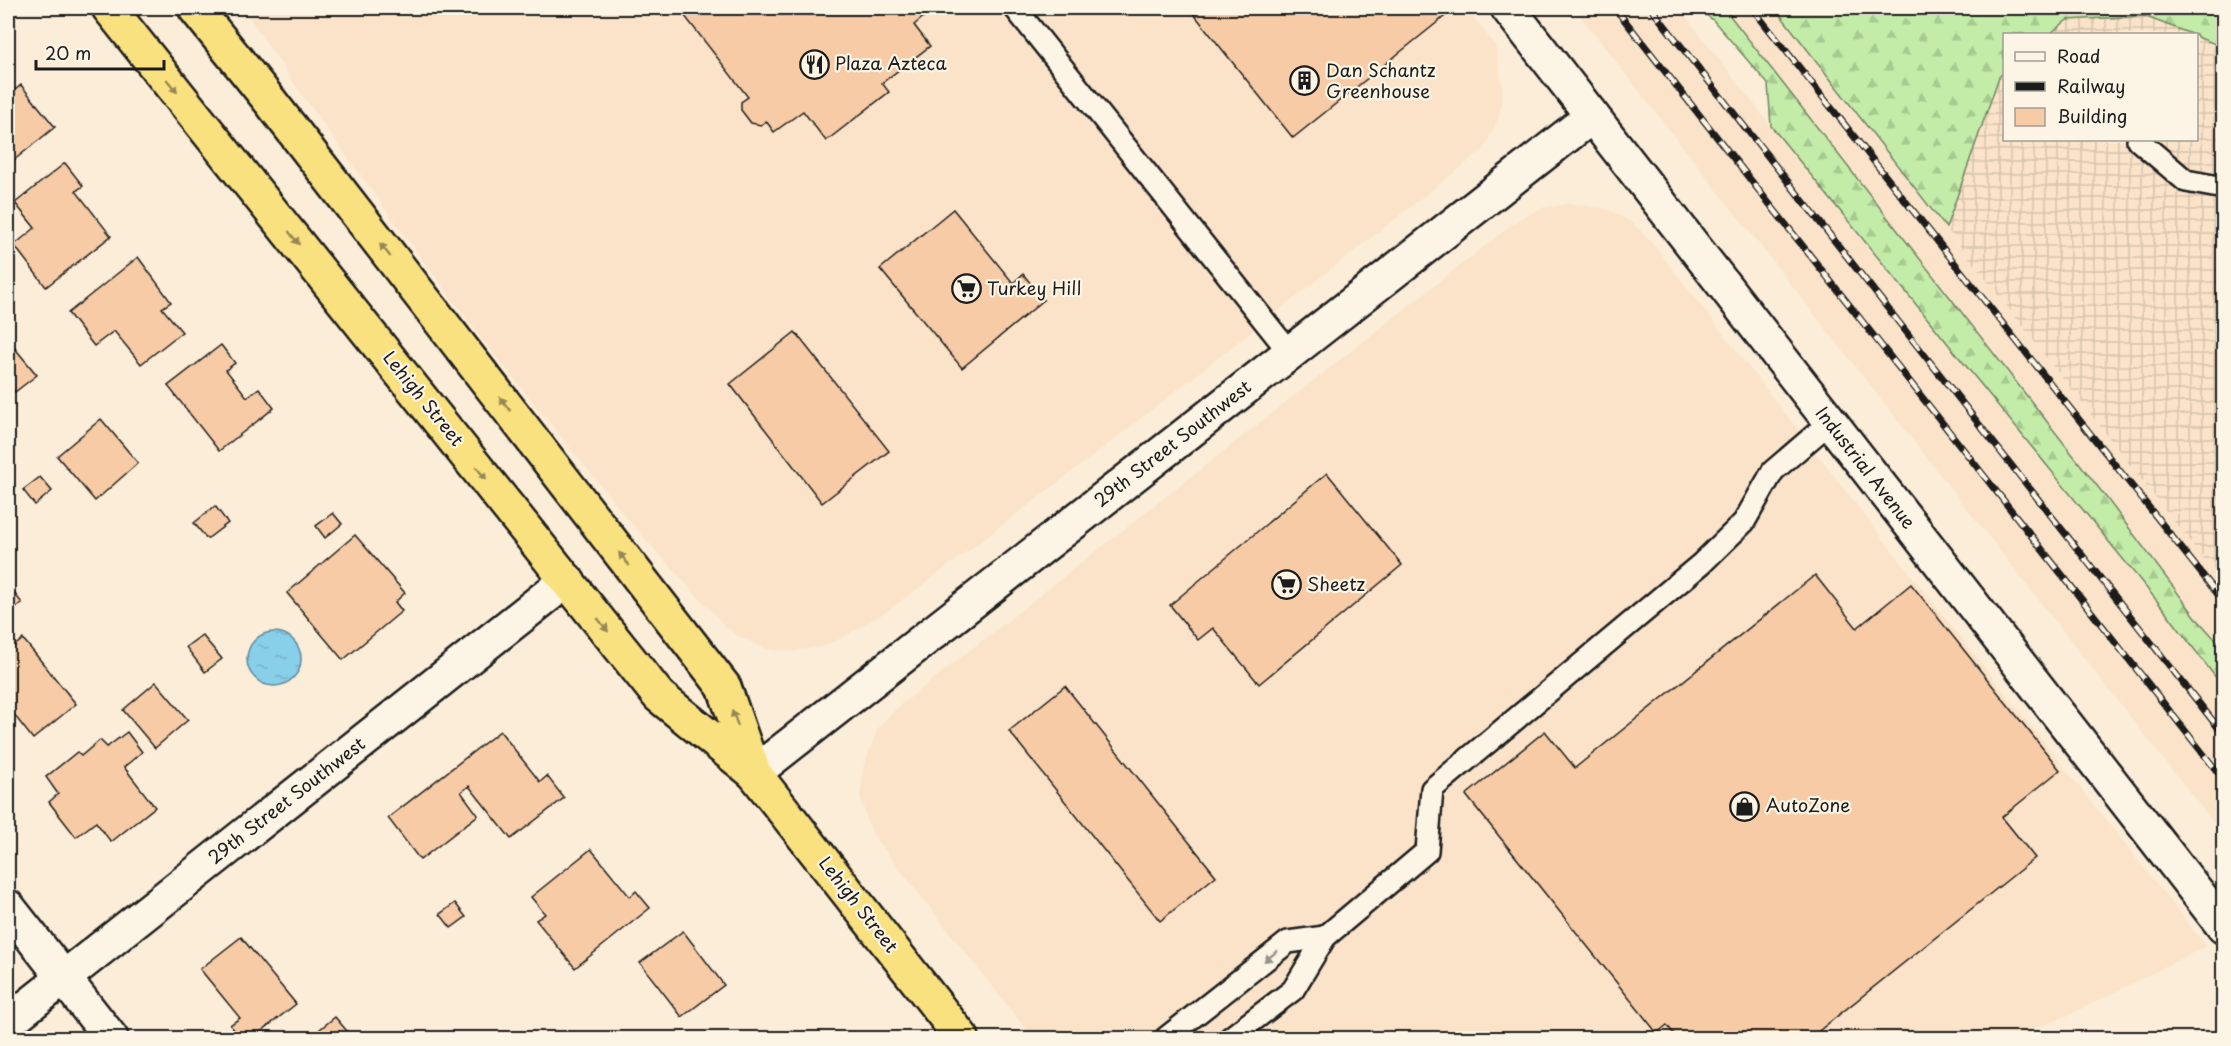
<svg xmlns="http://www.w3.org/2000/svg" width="2231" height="1046" viewBox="0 0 2231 1046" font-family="'Playpen Sans',sans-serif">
<defs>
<pattern id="industrial-grid" width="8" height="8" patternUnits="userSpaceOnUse" patternTransform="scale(1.5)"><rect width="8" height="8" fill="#fae3c9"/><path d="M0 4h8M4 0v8" fill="none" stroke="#d6c2ac"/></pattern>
<pattern id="forest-firs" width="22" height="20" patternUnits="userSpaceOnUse" patternTransform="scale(1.5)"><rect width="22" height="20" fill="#c3eca8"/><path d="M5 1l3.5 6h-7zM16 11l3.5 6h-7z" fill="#a7ca90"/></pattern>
<pattern id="water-ripples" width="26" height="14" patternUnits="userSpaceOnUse" patternTransform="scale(1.5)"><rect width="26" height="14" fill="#88cfea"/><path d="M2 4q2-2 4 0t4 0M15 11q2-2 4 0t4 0" fill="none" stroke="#75b1c8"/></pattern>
</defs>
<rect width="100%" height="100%" fill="#fbedd8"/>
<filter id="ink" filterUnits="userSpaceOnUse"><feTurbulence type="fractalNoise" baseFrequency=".0167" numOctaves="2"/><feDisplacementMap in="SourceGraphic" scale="12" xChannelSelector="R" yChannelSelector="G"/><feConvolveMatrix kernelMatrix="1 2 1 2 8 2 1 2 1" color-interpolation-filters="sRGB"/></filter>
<g filter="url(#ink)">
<!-- built -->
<g fill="#fae3c9">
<path d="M243,8H1467L1495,46L1503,90L1499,117L1484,149L1102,449L964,554L890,609L840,639L820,647L792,651L767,649L738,636L726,627L636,529L478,334L417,252L302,95Z"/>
<path d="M1574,8H1679L1771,126L2166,612L2223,687V835Z"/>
<path d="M1724,8H1775L2186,537L2223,581V648L2198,621L2105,496Z"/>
<path d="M1568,204L1608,209L1634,224L1652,243L1919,585L2206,946L2069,1015L2010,1038H1033L875,838L867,820L860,797L864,766L878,728L898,707L1518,220L1542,208Z"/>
</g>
<!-- industrial -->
<g fill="url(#industrial-grid)">
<path d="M2144,16L2191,34H2050L2067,20Z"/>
<path d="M2197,37L2223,47V581L2186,537L1946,228L1999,77L2004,72V140H2196Z"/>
</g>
<!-- forest -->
<g fill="url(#forest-firs)" stroke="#708462" stroke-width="1.5">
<path d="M1696,8H1724L2105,496L2198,620L2223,648V687L2166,612L1771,126L1768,84L1713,20Z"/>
<path d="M1775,8H2223V47L2197,37L2196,34H2191L2144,16L2067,20L2050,34H2004V72L1999,77L1946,228Z"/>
</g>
<!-- water -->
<circle fill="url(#water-ripples)" stroke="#5d8798" stroke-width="1.5" cx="274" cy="659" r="27"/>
<!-- building -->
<g fill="#f6cba5" stroke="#1c1c1c" stroke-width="1.5">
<path d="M693,8H930L932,10L914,25L930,46L882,83L889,92L826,141L803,111L774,132L766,121L761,125L751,123L741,110V102L748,97L684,15Z"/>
<path d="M1189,8H1445L1449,13L1293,138Z"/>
<path d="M8,80L15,90L21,85L55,127L8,165Z"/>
<path d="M65,163L83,186L76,191L111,236L46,287L14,245L35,228L15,203Z"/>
<path d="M953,209L1013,283L1023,274L1044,300L962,368L880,269Z"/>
<path d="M138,257L171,302L162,308L182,332L141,364L114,331L94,346L68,313Z"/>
<path d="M795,332L889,451L822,503L730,384Z"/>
<path d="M8,340L37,375L15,392L8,383Z"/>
<path d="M221,345L235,363L226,370L247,397L259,388L274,408L219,451L168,386Z"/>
<path d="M101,419L138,463L95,501L57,456Z"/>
<path d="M1327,473L1402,565L1259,684L1213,628L1198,640L1170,605Z"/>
<path d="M40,477L52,491L35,505L23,490Z"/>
<path d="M215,506L228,523L207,539L194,523Z"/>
<path d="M333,513L342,524L325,538L316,526Z"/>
<path d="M355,535L405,593L395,602L402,611L343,660L287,593Z"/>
<path d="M1815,575L1857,628L1911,584L2060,770L2002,817L2035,858L1810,1038H1677L1667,1025L1657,1033L1466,795L1545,731L1575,768Z"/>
<path d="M8,585L22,603L8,614Z"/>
<path d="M202,635L222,659L205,672L186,647Z"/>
<path d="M23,639L76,704L33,739L15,716L9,721L8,718V651Z"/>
<path d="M156,682L188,720L155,748L123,710Z"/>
<path d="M1065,686L1216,876L1160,921L1009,731Z"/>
<path d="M500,731L540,782L547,776L564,798L511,839L469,786L461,792L478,815L420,860L388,818Z"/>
<path d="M127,732L142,752L124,767L155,807L111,842L96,822L76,837L49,802L58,794L46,777L77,752L81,756L100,740L107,747Z"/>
<path d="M591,849L630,897L636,891L650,908L575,968L536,920L545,914L531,897Z"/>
<path d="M455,903L466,917L451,928L440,914Z"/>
<path d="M683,931L724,985L682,1017L640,963Z"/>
<path d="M241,937L296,1004L253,1038H241L230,1025L240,1018L200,969Z"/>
<path d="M335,1017L353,1038H309Z"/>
</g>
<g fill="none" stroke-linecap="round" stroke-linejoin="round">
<defs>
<g id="lane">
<path d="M1015,8L1290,353"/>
<path d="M2138,140L2186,181L2224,188"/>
<path d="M1166,1038L1288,942L1325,937"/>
<path d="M1230,1038L1293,990L1325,937L1427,851L1432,789L1701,564L1744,522L1773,471L1829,423"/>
</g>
<g id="street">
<path d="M1508,8L2224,927"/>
<path d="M754,773L1592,116"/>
<path d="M8,907L111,1038"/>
<path d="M8,1022L567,580"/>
</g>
<g id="highway">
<path d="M109,8L659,696L754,773L962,1038"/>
<path d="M195,8L270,101L724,687L754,773"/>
</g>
</defs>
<!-- lane casing -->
<use href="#lane" stroke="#1c1c1c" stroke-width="26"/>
<!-- street casing -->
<use href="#street" stroke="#1c1c1c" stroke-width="38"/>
<!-- highway casing -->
<use href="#highway" stroke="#1c1c1c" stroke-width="38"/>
<!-- lane -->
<use href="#lane" stroke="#fcf5e5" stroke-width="21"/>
<!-- street -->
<use href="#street" stroke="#fcf5e5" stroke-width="33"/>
<!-- highway -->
<use href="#highway" stroke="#fae180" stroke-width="33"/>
<defs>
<g id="rail">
<path d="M1615,8L2224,780"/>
<path d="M1651,8L2224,735"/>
<path d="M1752,8L2224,602"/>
</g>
</defs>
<!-- rail casing -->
<use href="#rail" stroke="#1c1c1c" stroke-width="7"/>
<!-- rail -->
<use href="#rail" stroke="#fcf5e5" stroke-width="4.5" stroke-dasharray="14" stroke-linecap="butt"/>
</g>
<!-- one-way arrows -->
<defs><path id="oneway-solid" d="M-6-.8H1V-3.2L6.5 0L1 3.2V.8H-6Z" transform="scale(1.5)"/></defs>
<g fill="#968853">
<use href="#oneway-solid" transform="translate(172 86) rotate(51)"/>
<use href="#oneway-solid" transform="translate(294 238) rotate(51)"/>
<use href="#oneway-solid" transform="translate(385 250) rotate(-128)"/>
<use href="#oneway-solid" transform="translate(505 404) rotate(-128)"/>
<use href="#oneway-solid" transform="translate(481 473) rotate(51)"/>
<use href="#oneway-solid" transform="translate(624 559) rotate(-128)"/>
<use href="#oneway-solid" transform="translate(603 625) rotate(52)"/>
<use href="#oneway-solid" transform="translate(735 718) rotate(-110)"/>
</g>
<use fill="#97938b" href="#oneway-solid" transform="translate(1271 956) rotate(141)"/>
</g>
<!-- icons -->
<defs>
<symbol id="restaurant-ring" viewBox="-11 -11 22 22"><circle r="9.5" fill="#fcf5e5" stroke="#1c1c1c" stroke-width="1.5"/><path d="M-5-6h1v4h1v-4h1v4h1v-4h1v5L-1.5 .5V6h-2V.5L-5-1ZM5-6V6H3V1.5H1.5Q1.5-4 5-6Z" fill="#1c1c1c"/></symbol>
<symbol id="building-ring" viewBox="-11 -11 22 22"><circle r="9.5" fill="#fcf5e5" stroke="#1c1c1c" stroke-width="1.5"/><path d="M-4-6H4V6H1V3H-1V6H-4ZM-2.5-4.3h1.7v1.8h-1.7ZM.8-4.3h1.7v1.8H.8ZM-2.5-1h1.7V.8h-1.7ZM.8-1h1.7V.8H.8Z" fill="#1c1c1c"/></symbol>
<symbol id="supermarket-ring" viewBox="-11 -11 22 22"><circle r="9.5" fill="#fcf5e5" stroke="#1c1c1c" stroke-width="1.5"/><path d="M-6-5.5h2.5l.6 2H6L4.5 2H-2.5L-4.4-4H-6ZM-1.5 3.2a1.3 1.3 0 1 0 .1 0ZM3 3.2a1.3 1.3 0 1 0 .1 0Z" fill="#1c1c1c"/></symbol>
<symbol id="shop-ring" viewBox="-11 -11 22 22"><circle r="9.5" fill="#fcf5e5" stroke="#1c1c1c" stroke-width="1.5"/><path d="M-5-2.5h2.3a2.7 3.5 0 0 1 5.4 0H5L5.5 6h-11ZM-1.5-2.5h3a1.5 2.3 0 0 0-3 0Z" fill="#1c1c1c"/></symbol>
</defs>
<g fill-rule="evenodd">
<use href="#restaurant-ring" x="798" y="48" width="33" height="33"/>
<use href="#building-ring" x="1288" y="64" width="33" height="33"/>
<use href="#supermarket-ring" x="950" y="272" width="33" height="33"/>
<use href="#supermarket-ring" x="1270" y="568" width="33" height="33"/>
<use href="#shop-ring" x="1728" y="790" width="33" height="33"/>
</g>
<g text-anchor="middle" stroke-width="4.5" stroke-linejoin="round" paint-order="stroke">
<!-- poi labels -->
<g font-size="18" fill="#1c1c1c" stroke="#fcf5e5" text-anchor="start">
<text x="835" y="70">Plaza Azteca</text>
<text x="1326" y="77">Dan Schantz<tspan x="1326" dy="21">Greenhouse</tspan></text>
<text x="987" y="295">Turkey Hill</text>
<text x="1307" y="591">Sheetz</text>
<text x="1766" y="812">AutoZone</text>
</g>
<!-- street labels -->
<g font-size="18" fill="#1c1c1c" stroke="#fcf5e5">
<text transform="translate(423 399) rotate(51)" y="6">Lehigh Street</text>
<text transform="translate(1173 444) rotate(-38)" y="6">29th Street Southwest</text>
<text transform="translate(1865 468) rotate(52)" y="6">Industrial Avenue</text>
<text transform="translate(287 801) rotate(-38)" y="6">29th Street Southwest</text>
<text transform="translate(858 905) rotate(52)" y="6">Lehigh Street</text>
</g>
</g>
<!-- margin -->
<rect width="2231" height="1046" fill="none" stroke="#fcf5e5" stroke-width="30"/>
<rect x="15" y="15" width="2201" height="1016" fill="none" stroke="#1c1c1c" stroke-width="2" filter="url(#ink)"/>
<!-- legend -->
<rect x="2003" y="33" width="195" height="108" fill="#fcf5e5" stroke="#a29e95" stroke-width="1.5"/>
<rect x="2015" y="52" width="30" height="9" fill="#fcf5e5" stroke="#a29e95" stroke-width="1.5"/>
<text x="2057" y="63" font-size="18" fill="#1c1c1c">Road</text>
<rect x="2015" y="82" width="30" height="9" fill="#1c1c1c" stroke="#a29e95" stroke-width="1.5"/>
<text x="2057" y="93" font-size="18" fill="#1c1c1c">Railway</text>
<rect x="2015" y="108" width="30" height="18" fill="#f6cba5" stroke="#a29e95" stroke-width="1.5"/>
<text x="2057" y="123" font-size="18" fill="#1c1c1c">Building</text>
<!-- scale -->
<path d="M36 60v9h128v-9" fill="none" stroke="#1c1c1c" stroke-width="3"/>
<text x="45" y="60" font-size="18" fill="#1c1c1c" stroke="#fcf5e5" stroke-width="4.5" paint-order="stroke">20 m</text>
</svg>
